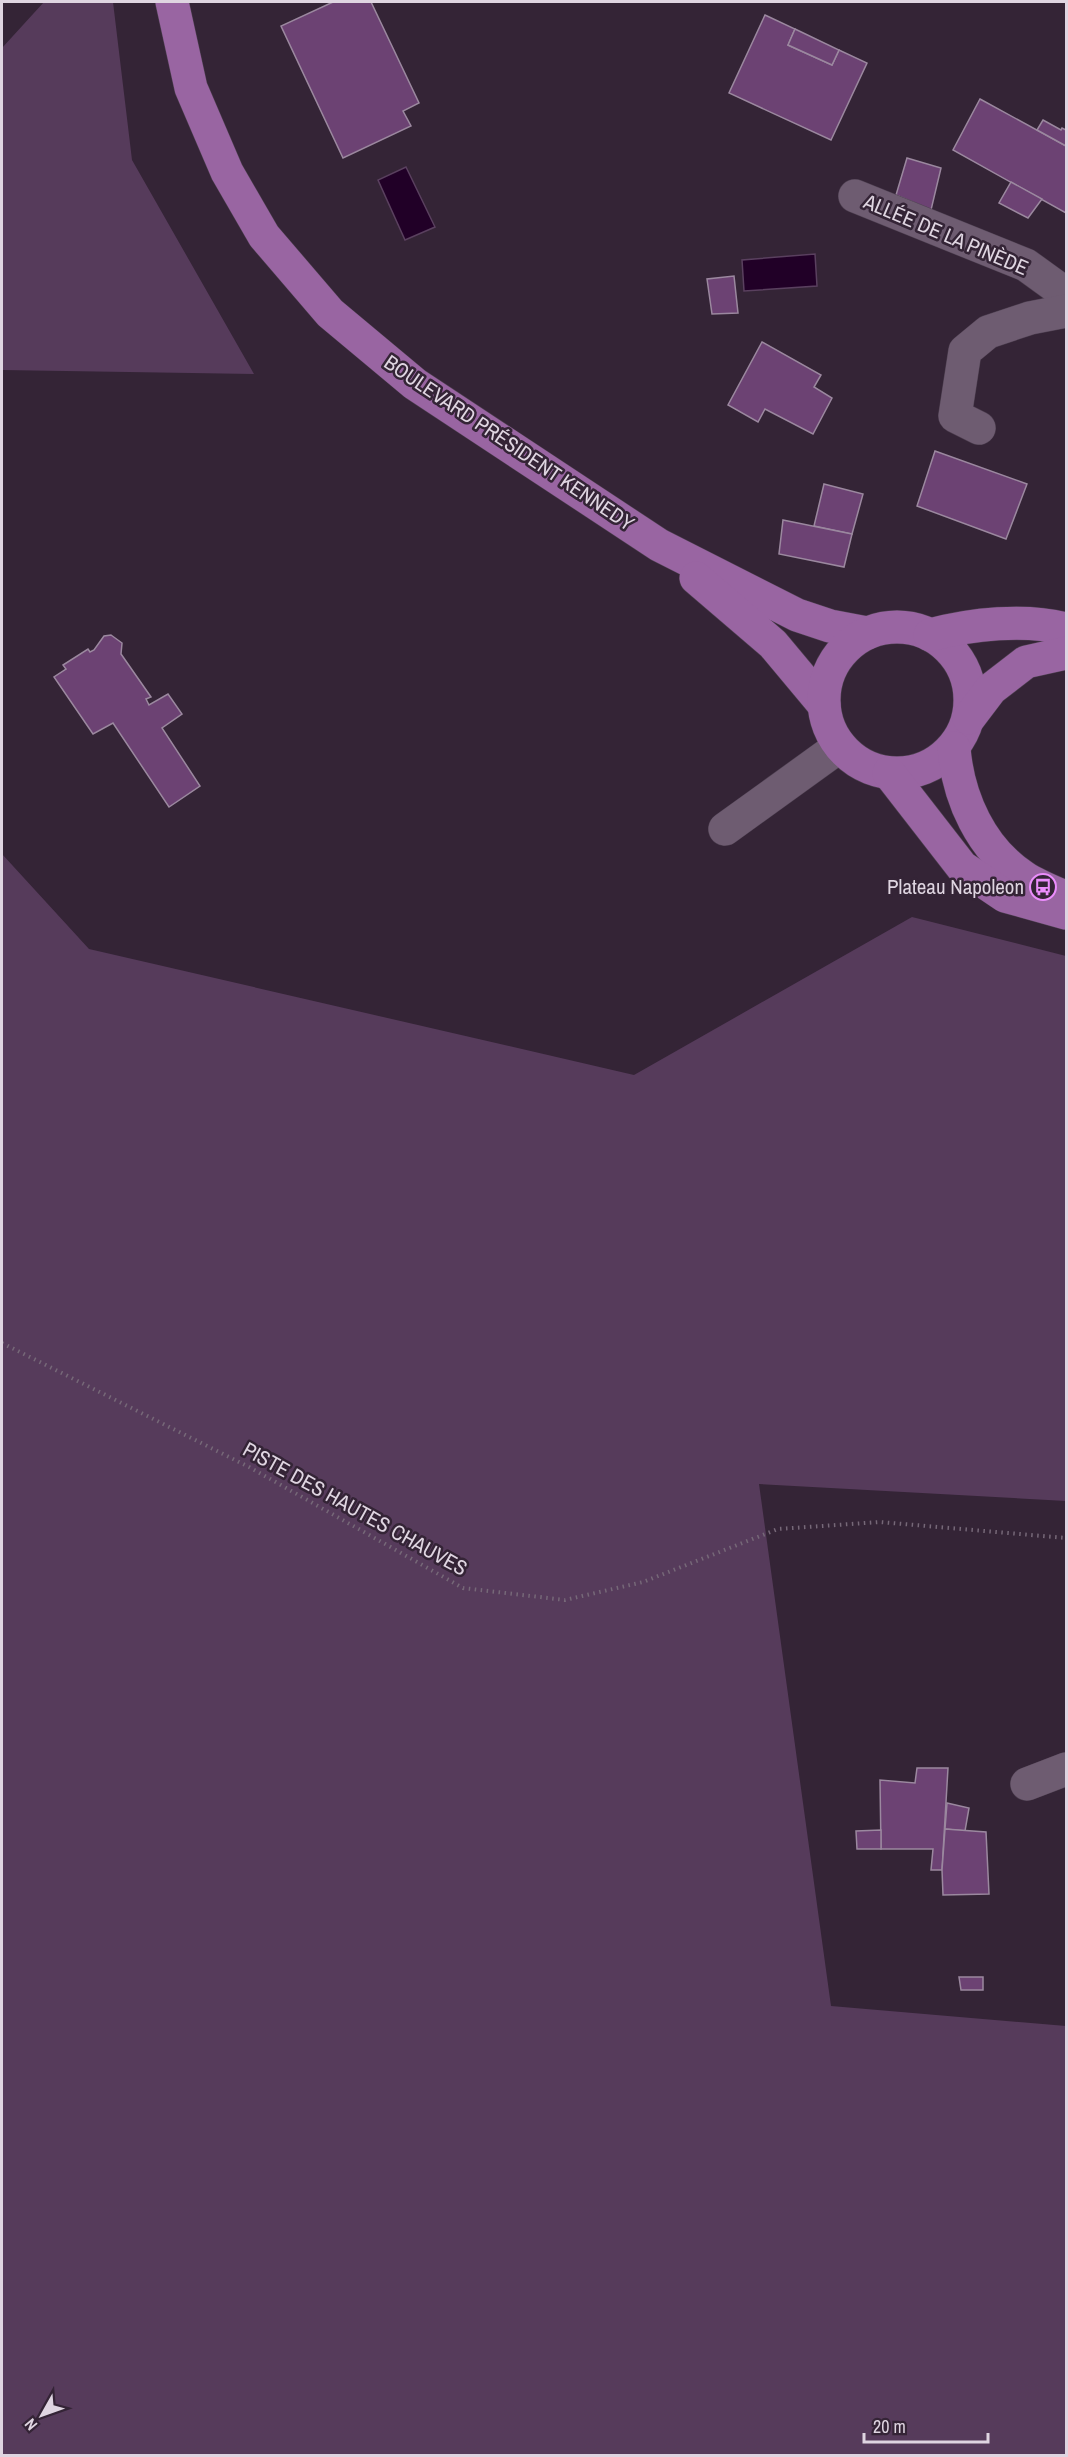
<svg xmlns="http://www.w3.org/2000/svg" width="1068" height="2457" viewBox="0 0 1068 2457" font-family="'Archivo Narrow',sans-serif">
<rect width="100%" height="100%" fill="#342436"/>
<!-- green -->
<g fill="#563b5b">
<path d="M44,2H113L132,160L254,374L2,370V48Z"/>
<path d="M2,854L89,949L634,1075L912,917L1066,956V1501L759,1484L831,2006L1066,2026V2455H2Z"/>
</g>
<!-- water -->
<g fill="#210027" stroke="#5a405f" stroke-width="1.5">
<path d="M406,167L435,227L405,240L378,180Z"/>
<path d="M815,254L817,286L744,291L742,260Z"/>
</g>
<!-- building -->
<g fill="#6c4273" stroke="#9b889f" stroke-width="1.5">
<path d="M333,2H371L419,103L403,111L411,126L343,158L281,26Z"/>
<path d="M765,15L795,29L788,45L832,65L839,50L867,63L831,140L729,93Z"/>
<path d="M795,29L839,50L832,65L788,45Z"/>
<path d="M980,99L1066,146V213L953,150Z"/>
<path d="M1043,120L1061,130L1062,128L1066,130V146L1037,130Z"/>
<path d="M907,158L941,168L931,210L896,195Z"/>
<path d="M1011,182L1042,199L1028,218L999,203Z"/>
<path d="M734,276L738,313L712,314L707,279Z"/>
<path d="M762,342L821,375L814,387L832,398L813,434L765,409L758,422L728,405Z"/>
<path d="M935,451L1027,484L1006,539L917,506Z"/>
<path d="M824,484L863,494L852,534L814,526Z"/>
<path d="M783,520L852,534L844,567L779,554Z"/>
<path d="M111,635L122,643L121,654L151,697L146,699L149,705L168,694L182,714L162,728L200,786L169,807L113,723L93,734L54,677L66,669L63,665L88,649L90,652L94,650L104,636Z"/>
<path d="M917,1768H948L942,1870H931L933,1849H881L880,1780L915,1783Z"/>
<path d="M947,1803L969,1808L965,1831L945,1829Z"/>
<path d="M945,1829L986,1832L989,1894L943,1895L942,1870Z"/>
<path d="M881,1830V1849H857L856,1831Z"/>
<path d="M959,1977H983V1990H961Z"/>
</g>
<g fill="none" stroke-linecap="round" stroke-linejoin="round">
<defs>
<g id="minor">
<path d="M855,196L1026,265L1066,294"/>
<path d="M979,428L955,416L965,351L988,332L1030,318L1066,311"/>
<path d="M725,829L840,746"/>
<path d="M1027,1784L1066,1769"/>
</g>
<g id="major">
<path d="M172,2L191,88L227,172L264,236L330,313L415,384L659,545L797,615L830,626L867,633"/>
<path d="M696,578L773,644L824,705"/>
<circle cx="897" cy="700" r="73"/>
<path d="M930,635C971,624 1025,618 1066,629"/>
<path d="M969,718L991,689L1026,662L1066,653"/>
<path d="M954,748C958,798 981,849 1024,877C1036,885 1051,891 1065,897"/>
<path d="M889,773L962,867L1005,896L1066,913"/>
</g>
</defs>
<!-- minor casing -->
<use href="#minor" stroke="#4e4051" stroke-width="34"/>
<!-- major casing -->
<use href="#major" stroke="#4e4051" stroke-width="34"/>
<!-- path -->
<path stroke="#766878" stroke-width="4" stroke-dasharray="1.5 4.5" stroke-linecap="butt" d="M2,1343L249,1467L463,1588L565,1600L643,1582L778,1529L880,1522L1066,1538"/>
<!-- minor -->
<use href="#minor" stroke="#6e5c71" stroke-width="33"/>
<!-- major -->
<use href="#major" stroke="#9965a2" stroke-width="33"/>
</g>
<!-- icons -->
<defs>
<symbol id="bus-ring" viewBox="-11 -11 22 22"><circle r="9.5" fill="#342436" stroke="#eb8dfc" stroke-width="1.5"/><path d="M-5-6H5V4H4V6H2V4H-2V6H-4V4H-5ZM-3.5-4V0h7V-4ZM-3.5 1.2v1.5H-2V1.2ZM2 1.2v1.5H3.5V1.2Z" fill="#eb8dfc"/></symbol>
</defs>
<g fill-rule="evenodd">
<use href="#bus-ring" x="1028" y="872" width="30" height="30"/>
</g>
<g text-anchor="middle" stroke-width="5" stroke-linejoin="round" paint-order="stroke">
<!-- street labels -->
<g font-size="21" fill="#dfd5e1" stroke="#342436">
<text transform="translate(946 235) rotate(23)" y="7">ALLÉE DE LA PINÈDE</text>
<text transform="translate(509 443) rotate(34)" y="7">BOULEVARD PRÉSIDENT KENNEDY</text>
<text transform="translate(355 1509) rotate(29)" y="7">PISTE DES HAUTES CHAUVES</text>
</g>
<!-- poi labels -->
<g font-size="21" fill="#dfd5e1" stroke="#342436" text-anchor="end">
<text x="1024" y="894">Plateau Napoleon</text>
</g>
</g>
<!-- border -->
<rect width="1068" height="2457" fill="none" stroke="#dfd5e1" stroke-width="6"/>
<!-- north arrow -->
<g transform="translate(42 2415) rotate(230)" stroke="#342436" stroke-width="4.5" paint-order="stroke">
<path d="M0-4.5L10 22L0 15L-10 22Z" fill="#dfd5e1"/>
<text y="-9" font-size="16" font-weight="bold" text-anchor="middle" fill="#dfd5e1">N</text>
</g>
<!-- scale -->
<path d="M864 2433v9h124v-9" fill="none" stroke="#dfd5e1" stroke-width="3"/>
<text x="873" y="2433" font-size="18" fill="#dfd5e1" stroke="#342436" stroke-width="4.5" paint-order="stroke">20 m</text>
</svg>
